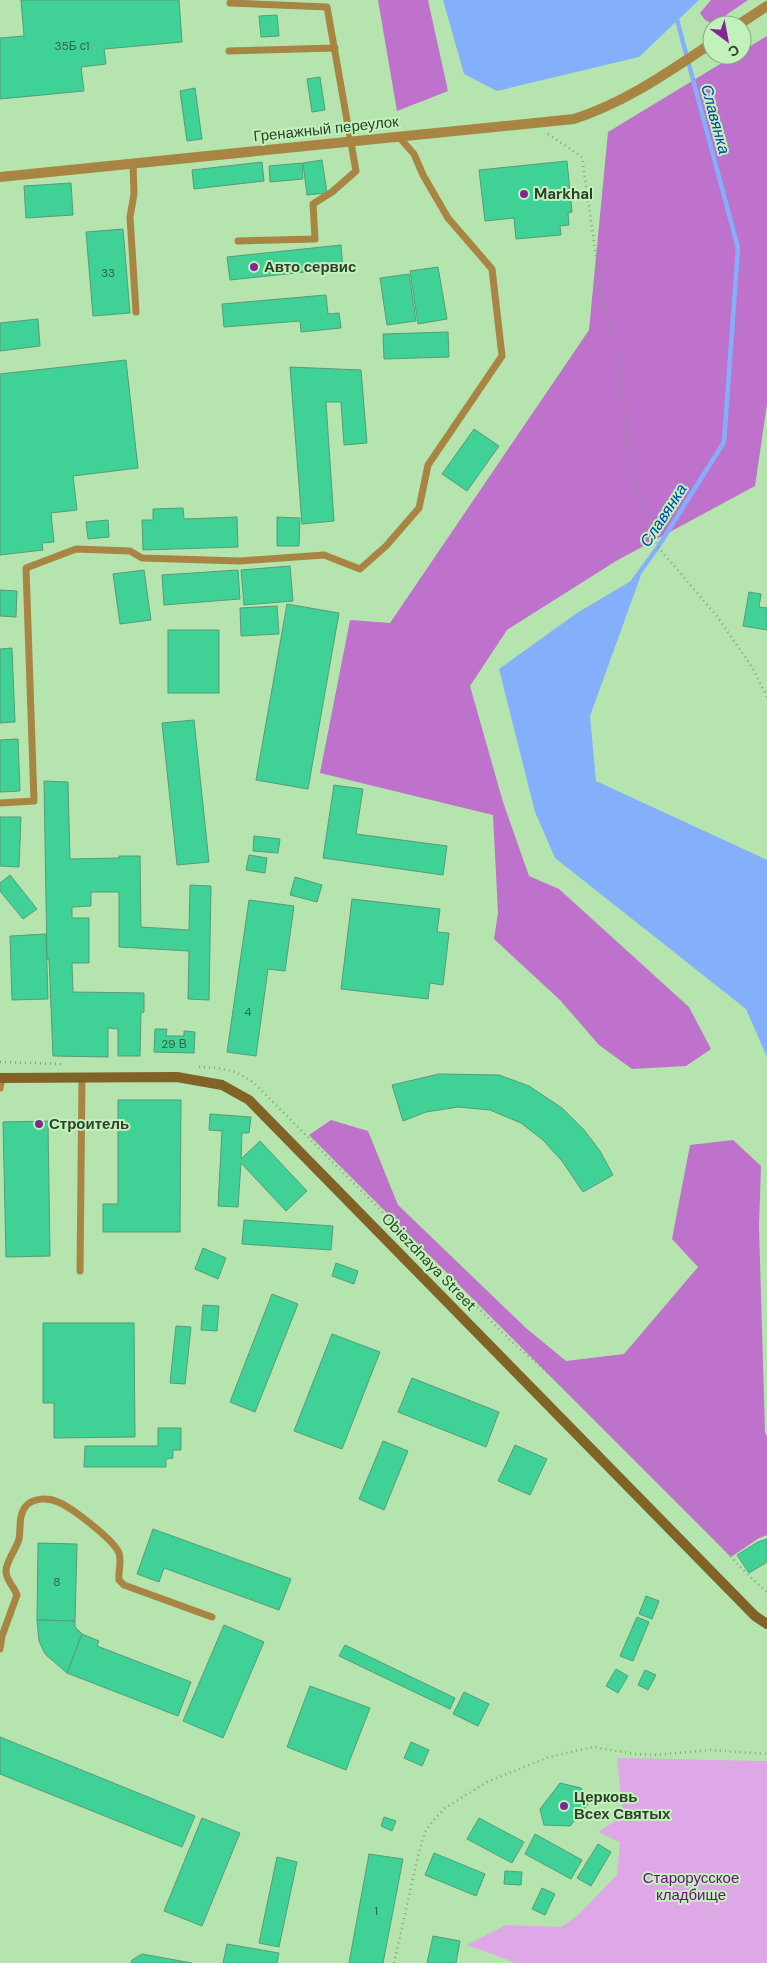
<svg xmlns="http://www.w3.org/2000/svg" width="767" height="1963" viewBox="0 0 767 1963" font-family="'DM Sans',sans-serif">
<rect width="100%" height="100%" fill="#b6e4af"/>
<!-- green -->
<path fill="#dea8e7" d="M617,1758L767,1761V1963H516L467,1945L506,1925L561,1927L577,1916L617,1875L620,1842L598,1832L623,1816Z"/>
<!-- forest -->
<g fill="#be72cb">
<path d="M378,0H428L448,91L397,111Z"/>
<path d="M711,0H748L713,24L705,20L700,13Z"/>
<path d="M767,36V404L755,486L616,561L507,630L470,686L503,802L529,876L559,889L689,1007L711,1049L686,1066L632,1069L599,1045L560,1000L494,939L498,913L493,815L320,773L350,620L390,623L589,330L608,132L735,55H742V51Z"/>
<path d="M331,1120L368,1131L398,1205L526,1328L566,1361L624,1354L698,1267L672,1239L690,1145L733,1140L761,1166L759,1227L765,1432L767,1437V1535L759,1538L731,1557L309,1135Z"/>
</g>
<!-- water -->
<g fill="#84affb">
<path d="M443,0H699L639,57L497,91L464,74Z"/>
<path d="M641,575L590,716L596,781L767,860V1057L746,1009L555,858L535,812L499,669L577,613Z"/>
</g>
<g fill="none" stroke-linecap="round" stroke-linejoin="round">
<!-- stream -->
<path stroke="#84affb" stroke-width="4.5" d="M631,584L658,547L724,442L738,248L676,16"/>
</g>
<!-- building -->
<g fill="#3fd195" stroke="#579b7a">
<path d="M21,0H179L182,42L104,49L106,64L81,67L84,91L0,99V38L24,36Z"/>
<path d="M277,15L279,36L261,37L259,16Z"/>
<path d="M320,77L325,110L312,112L307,79Z"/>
<path d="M195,88L202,139L187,141L180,91Z"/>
<path d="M322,160L327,193L307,195L303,163Z"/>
<path d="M567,161L572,212L568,213L569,225L560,226L561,235L516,239L514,218L485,221L479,170Z"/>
<path d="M262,162L264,181L194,189L192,170Z"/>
<path d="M302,163L303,179L270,182L269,166Z"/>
<path d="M71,183L73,215L26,218L24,186Z"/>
<path d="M123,229L130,313L93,316L86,232Z"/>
<path d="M341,245L343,268L230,280L227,257Z"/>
<path d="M438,267L447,319L418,324L410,271Z"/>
<path d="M409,274L416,321L387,325L380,278Z"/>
<path d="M326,295L328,314L339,313L341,328L301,332L300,321L224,327L222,304Z"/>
<path d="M38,319L40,346L0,351V323Z"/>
<path d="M448,332L449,357L384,359L383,334Z"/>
<path d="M126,360L138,468L73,476L77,510L51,513L54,542L42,543L43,550L0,555V374Z"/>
<path d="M290,367L361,370L367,443L344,445L341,402H326L334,521L302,524Z"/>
<path d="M474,429L499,446L467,491L442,474Z"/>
<path d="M183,508L184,519L237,517L238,547L143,550L142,520H153V509Z"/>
<path d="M277,517L300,518L299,546H277Z"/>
<path d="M108,520L109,537L88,539L86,522Z"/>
<path d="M290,566L293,601L244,605L241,570Z"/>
<path d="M144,570L151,620L120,624L113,574Z"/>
<path d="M238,570L240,599L164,605L162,575Z"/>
<path d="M0,590L17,591L16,617L0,616Z"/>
<path d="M749,592L761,594L759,607L767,608V630L743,626Z"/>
<path d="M287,604L339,613L308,789L256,780Z"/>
<path d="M277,606L279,634L241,636L240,608Z"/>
<rect x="168" y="630" width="51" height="63"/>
<path d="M12,648L15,722L0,723V649Z"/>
<path d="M194,720L209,862L177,865L162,723Z"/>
<path d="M18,739L20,791L0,792V740Z"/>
<path d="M44,781L68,782L70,859L119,858V856H140L141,927L189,930L190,885L211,886L209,1000L188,999L189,951L119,947V892H91V906L72,907V918H89V963H72L73,992L144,993V1012L141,1013L140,1056H118V1029L108,1028V1057L53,1056L49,959H47Z"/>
<path d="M334,785L363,789L356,834L447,846L443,875L323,858Z"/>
<path d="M0,817H21L19,867L0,866Z"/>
<path d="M254,836L280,839L278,853L253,851Z"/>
<path d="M249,855L267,858L265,873L246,870Z"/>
<path d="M10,875L37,909L23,919L0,891V883Z"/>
<path d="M295,877L322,885L317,902L290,895Z"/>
<path d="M352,899L440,909L437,932L449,933L443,985L430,983L428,999L341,989Z"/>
<path d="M249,900L294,906L285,971L268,969L256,1056L227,1052Z"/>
<path d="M46,934L48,999L12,1000L10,936Z"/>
<path d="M155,1029H167L166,1036H184V1031L195,1032L194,1053L154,1052Z"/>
<path d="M439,1074L499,1075L529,1086L562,1108L584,1130L600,1151L613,1175L583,1192L562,1161L543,1140L521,1123L490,1110L458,1107L426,1112L403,1121L392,1085Z"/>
<path d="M118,1100H181L180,1232H103V1204H118Z"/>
<path d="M210,1114L251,1117L249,1133H242L241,1159L260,1141L307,1191L286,1211L241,1163L238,1207L218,1206L222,1131L209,1130Z"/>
<path d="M48,1121L50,1256L6,1257L3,1122Z"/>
<path d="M244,1220L333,1226L331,1250L242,1244Z"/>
<path d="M203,1248L226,1258L218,1279L195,1269Z"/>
<path d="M336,1263L358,1271L354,1284L332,1276Z"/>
<path d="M272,1294L298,1304L255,1412L230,1402Z"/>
<path d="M203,1305L219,1306L217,1331L201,1330Z"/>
<path d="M43,1323H134L135,1437L54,1438V1403H43Z"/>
<path d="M176,1326L191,1327L185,1384L170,1383Z"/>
<path d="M332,1334L380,1352L342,1449L294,1431Z"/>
<path d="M412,1378L499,1412L486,1447L398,1412Z"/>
<path d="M158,1428H181V1450H173V1458L166,1459V1467H84L85,1446H158Z"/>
<path d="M383,1441L408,1451L384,1510L359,1499Z"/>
<path d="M515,1445L547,1459L530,1495L498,1481Z"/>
<path d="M153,1529L291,1579L279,1610L164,1568L159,1582L137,1574Z"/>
<path d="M767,1539V1562L749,1573L737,1555L758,1542Z"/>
<path d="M38,1543L77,1544L75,1621L37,1620Z"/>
<path d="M646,1596L659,1601L652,1619L639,1614Z"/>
<path d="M637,1617L649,1622L633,1661L620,1656Z"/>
<path d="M37,1620L75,1621V1627L82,1634L67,1673L45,1654L39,1641Z"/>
<path d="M224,1625L264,1642L223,1738L183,1721Z"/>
<path d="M82,1634L99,1641L97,1646L191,1682L178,1716L67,1673Z"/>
<path d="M345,1645L455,1698L450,1709L339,1656Z"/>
<path d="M616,1669L628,1676L618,1693L606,1686Z"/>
<path d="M645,1670L656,1675L648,1690L638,1685Z"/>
<path d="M310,1686L370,1708L346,1770L287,1747Z"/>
<path d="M464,1692L489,1704L478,1726L453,1714Z"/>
<path d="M0,1737L195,1816L182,1847L0,1774Z"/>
<path d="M411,1742L429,1750L422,1766L404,1758Z"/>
<path d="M560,1783L581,1788L589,1803L570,1826L544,1825L540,1809Z"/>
<path d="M384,1817L396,1821L392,1831L381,1826Z"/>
<path d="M202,1818L240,1833L202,1926L164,1911Z"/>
<path d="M479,1818L524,1842L512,1863L467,1839Z"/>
<path d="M535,1834L582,1860L571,1879L525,1854Z"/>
<path d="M598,1844L611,1852L591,1886L577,1878Z"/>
<path d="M434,1853L485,1874L476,1896L425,1875Z"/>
<path d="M369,1854L403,1859L383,1963H349Z"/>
<path d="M277,1857L297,1862L279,1947L259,1943Z"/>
<path d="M505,1871L522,1872L521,1885L504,1884Z"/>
<path d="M542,1888L555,1894L545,1915L532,1909Z"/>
<path d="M433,1936L460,1941L456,1963H427Z"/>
<path d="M227,1944L279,1953L277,1963H223Z"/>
<path d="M142,1954L192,1963H131L132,1960Z"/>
</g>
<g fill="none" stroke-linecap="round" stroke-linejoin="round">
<!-- path -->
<g stroke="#80a37a" stroke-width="2.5" stroke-dasharray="1 4" stroke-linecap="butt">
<path d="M548,134L582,157L601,292L616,344L633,478L658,547L716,615L752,667L767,697"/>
<path d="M0,1062L63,1064"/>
<path d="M199,1067L218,1068L236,1072L254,1083L514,1344C575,1394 631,1450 686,1506C713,1535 737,1567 767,1592"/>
<path d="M394,1963L418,1856L425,1832L432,1822L445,1808L487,1782L549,1757L593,1747L635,1754L654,1755L710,1750L767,1754"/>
</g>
<!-- service -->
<g stroke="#a88543" stroke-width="7">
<path d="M230,3L327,7L356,171L332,192L313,204L315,239L238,241"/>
<path d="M229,51L335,48"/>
<path d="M133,164L134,194L130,217L136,312"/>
<path d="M0,803L34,801L26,568L76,549L130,551L142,558L240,561L324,555L360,569L386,546L419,508L428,465L502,356L492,269L448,218L423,175L414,154L398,136"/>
<path d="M0,1088L2,1078"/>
<path d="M80,1271L82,1077"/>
<path d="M0,1649L2,1636L17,1595C14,1586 6,1581 6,1571C6,1561 16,1550 19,1539C21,1529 18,1515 26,1506C33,1498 48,1497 58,1502C71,1507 114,1540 119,1553C122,1562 118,1571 119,1580L124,1585L212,1617"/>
</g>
<!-- tertiary -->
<g stroke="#a88543" stroke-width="10">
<path d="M738,25L767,6"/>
<path d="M0,177L574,119C626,102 667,73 712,43"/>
</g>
<!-- secondary -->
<path stroke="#816227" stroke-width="10" d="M0,1078L177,1077L222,1085L249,1100L755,1616L767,1624"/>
</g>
<!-- markers -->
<g fill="#832792" stroke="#c3f1bc" stroke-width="2">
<circle cx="524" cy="194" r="5"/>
<circle cx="254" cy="267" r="5"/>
<circle cx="39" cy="1124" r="5"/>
<circle cx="564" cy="1806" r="5"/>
</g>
<g text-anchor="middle" stroke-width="4" stroke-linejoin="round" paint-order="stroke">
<!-- number labels -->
<g font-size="12" fill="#326445">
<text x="72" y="50">35Б с1</text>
<text x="108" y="277">33</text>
<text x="248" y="1016">4</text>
<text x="174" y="1048">29 В</text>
<text x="57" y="1586">8</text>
<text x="376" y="1915">1</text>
</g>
<!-- street labels -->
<g font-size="15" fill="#2d402a" stroke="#c3f1bc">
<text transform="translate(326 129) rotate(-6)" y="5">Гренажный переулок</text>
<text transform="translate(429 1262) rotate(46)" y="5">Obiezdnaya Street</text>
</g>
<!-- poi labels -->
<g font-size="15" font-weight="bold" fill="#2d402a" stroke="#c3f1bc" text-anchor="start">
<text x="534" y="199">Markhal</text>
<text x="264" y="272">Авто сервис</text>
<text x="49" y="1129">Строитель</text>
<text x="574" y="1802">Церковь<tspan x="574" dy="17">Всех Святых</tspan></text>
</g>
<!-- park labels -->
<g font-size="15" fill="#6e097e" stroke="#c3f1bc">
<text x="691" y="1883">Старорусское<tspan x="691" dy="17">кладбище</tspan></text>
</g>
<!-- water labels -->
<g font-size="16" font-style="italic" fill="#0340ab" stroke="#c3f1bc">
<text transform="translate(716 119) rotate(75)" y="6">Славянка</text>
<text transform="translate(663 515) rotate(-57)" y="6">Славянка</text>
</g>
</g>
<!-- north arrow -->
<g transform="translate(727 40) rotate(148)"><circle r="24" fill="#c3f1bc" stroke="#87aa82"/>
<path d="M0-4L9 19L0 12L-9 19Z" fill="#832792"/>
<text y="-8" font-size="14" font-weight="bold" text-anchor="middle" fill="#2d402a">С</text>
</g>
</svg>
